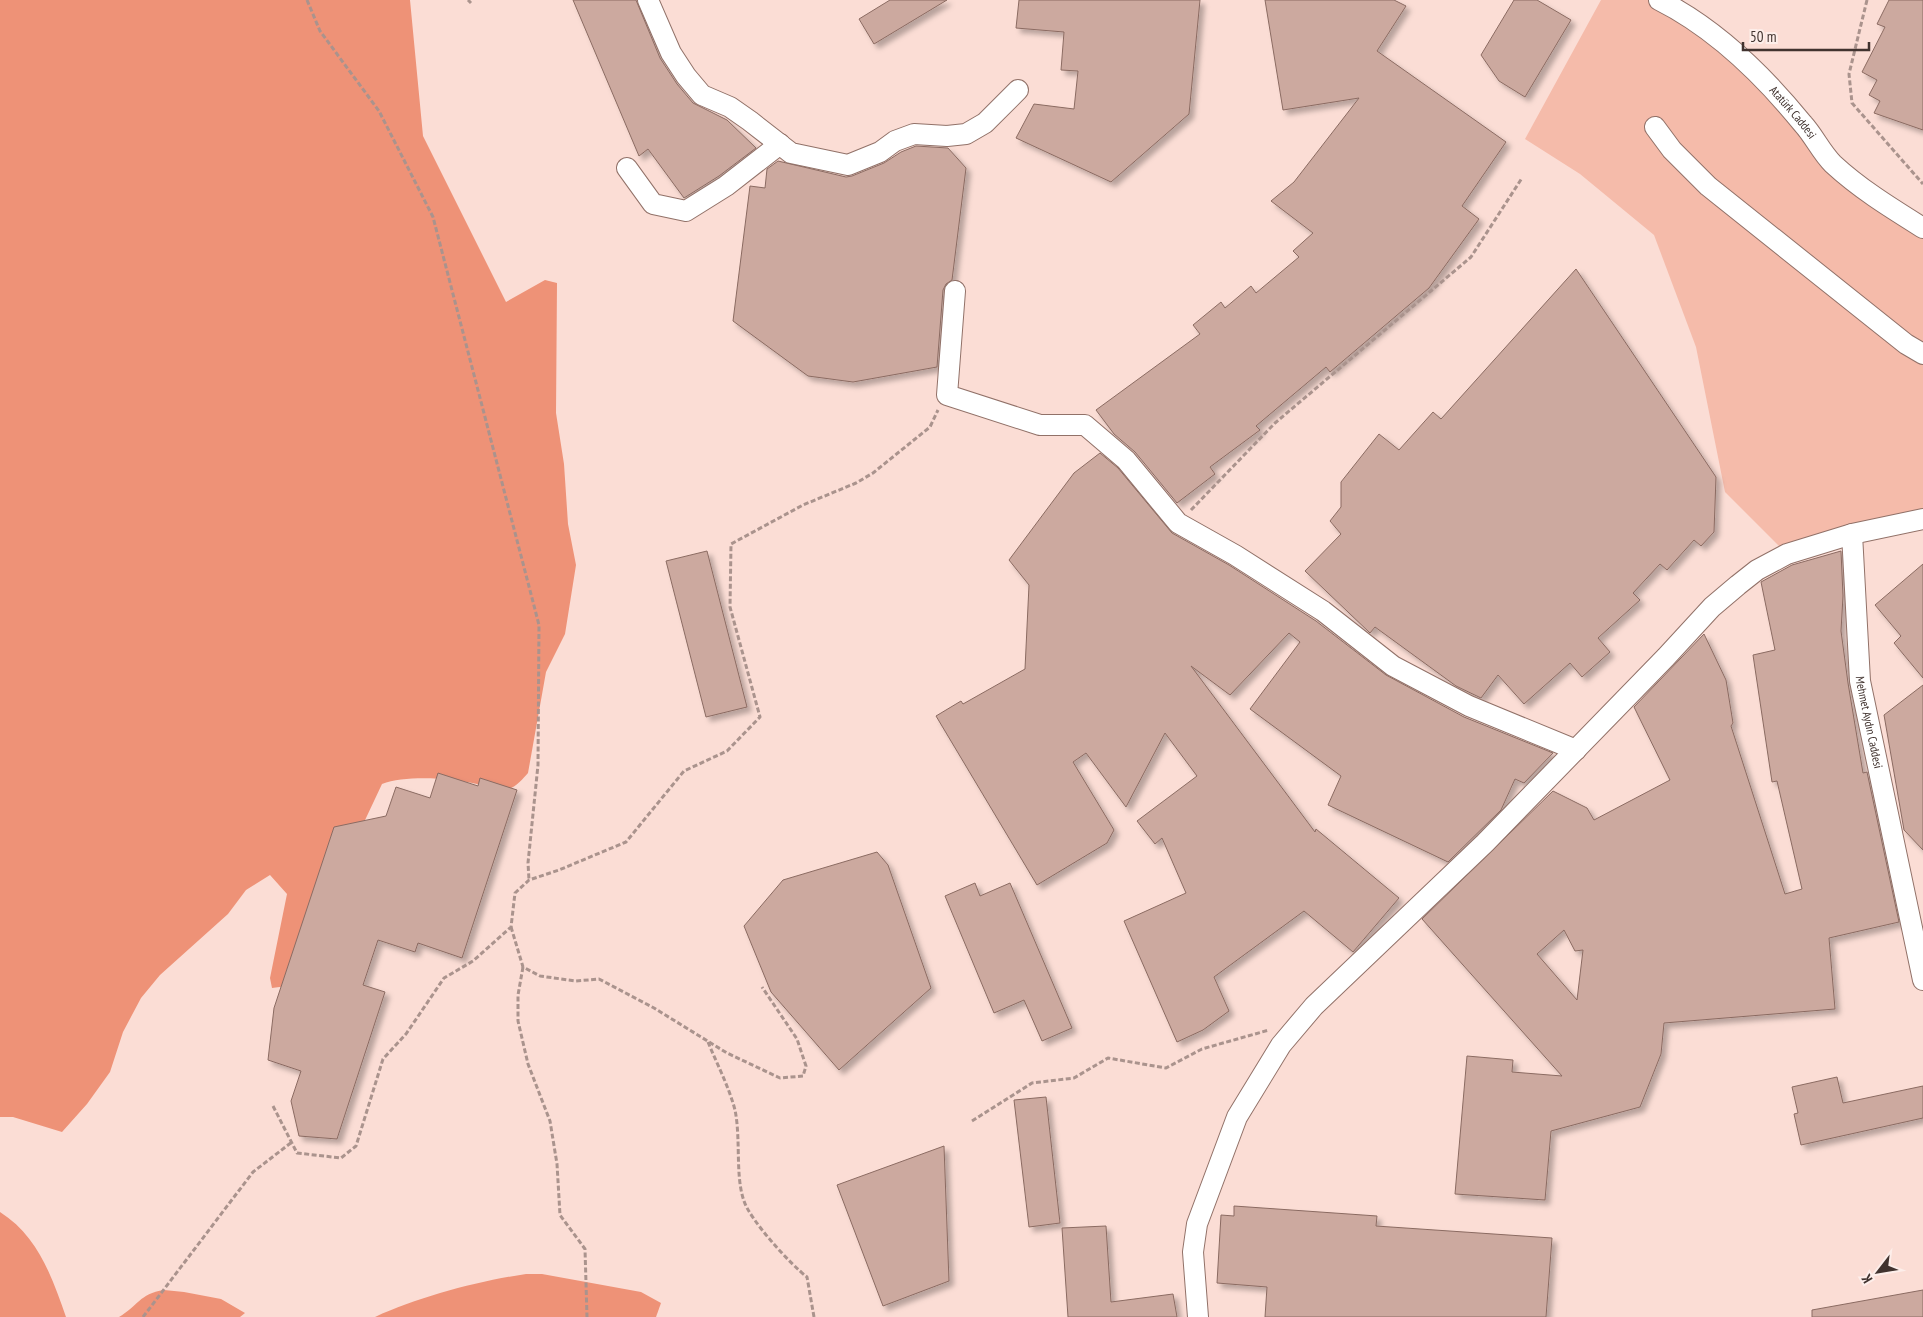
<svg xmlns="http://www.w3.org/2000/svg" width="1923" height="1317" viewBox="0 0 1923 1317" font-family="'PT Sans Narrow',sans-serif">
<defs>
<filter id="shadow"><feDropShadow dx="4.5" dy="4.5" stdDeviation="2.5" flood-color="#0004"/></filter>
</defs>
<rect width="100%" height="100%" fill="#fbddd5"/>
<!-- green -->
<path fill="#f5bbaa" d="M1601,0H1659L1733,51L1831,162L1923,230V519L1787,554L1725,492L1696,347L1654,235L1580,174L1525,139Z"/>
<!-- forest -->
<g fill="#ee9277">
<path d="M0,0H410L423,136L506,302L545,280L557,283L556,413L564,464L568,524L576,565L565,634L546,672L528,773C522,780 514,789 503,791C496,792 485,786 477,784C451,778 406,775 382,784L287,986L272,988L270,978L287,894L270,875L246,890L228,914L160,975L141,998L123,1032L110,1072L87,1104L62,1132L13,1117H0Z"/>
<path d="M0,1212C38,1236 52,1277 66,1317H0Z"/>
<path d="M526,1274H542L641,1292L661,1303L656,1317H375C418,1297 478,1281 526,1274Z"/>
<path d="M164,1290L184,1292L221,1299L245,1313L240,1317H119C138,1306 139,1294 164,1290Z"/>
</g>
<!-- building -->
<g fill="#cca99f" stroke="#8b6b62" fill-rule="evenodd" filter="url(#shadow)">
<path d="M573,0H636L660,58L677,84L693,103L727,120L756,148L719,176L684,198L648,149L639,156Z"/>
<path d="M890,0H947L874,44L859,19Z"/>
<path d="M1019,0H1200L1189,114L1111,182L1016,138L1034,104L1074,109L1078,71L1061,70L1064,32L1016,28Z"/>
<path d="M1265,0H1394L1406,6L1377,51L1506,142L1462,206L1479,219L1429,288L1330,372L1326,367L1256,426L1260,430L1210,467L1215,474L1177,503L1135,452L1114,434L1096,410L1200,334L1193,325L1221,302L1225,308L1251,286L1256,293L1299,257L1293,251L1313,233L1271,201L1294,182L1359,98L1283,110Z"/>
<path d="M1514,0H1537L1571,20L1525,97L1499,81L1481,55Z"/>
<path d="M1889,0H1923V130L1874,113L1880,101L1869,95L1877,80L1862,72L1885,27L1877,24Z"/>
<path d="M916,146L948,148L966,168L952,280L946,284L943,290L937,367L853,382L808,376L733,321L750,186L765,188L767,169L778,161L846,177L852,176L884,163L901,152Z"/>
<path d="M1576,269L1716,477L1714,532L1701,546L1694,540L1667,570L1660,564L1633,593L1640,600L1598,638L1610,652L1582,677L1570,663L1524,704L1498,675L1481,698L1456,686L1375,627L1370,633L1305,571L1341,534L1330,521L1341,507V482L1379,434L1399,450L1433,412L1441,419Z"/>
<path d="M1100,453L1118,468L1172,533L1229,565L1316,621L1386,675L1464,717L1553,753L1524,783L1515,779L1501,810L1448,862L1328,805L1341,776L1250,709L1300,642L1289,633L1230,695L1191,666L1315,832L1316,829L1399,898L1353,952L1304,911L1214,977L1229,1011L1203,1030L1177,1042L1124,921L1186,893L1162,838L1155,844L1137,821L1197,776L1165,733L1126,807L1086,753L1073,762L1114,830L1107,843L1037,885L936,716L961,701L963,704L1025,669L1029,585L1009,560L1074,473Z"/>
<path d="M707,551L747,707L706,717L666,561Z"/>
<path d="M1841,551L1843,596L1841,631L1848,683L1863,773L1867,772L1899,922L1829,938L1835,1009L1664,1023L1661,1054L1640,1107L1551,1131L1545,1200L1455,1194L1467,1056L1513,1060L1512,1072L1562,1076L1422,919L1553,791L1587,808L1594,820L1670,780L1634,707L1704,634L1726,680L1733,723L1731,726L1785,894L1802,889L1777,781L1772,782L1753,655L1775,650L1761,582L1792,565ZM1564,930L1575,951L1583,950L1577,1000L1537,954Z"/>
<path d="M1923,564V678L1894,643L1901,636L1875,605Z"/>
<path d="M1923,685V850L1904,830L1884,715Z"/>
<path d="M438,773L478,786L480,778L517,790L462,958L418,943L415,952L378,940L363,985L385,992L337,1139L299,1136L291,1101L301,1071L268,1060L274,1008L334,827L386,816L396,787L430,798Z"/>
<path d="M877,852L888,865L931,988L839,1070L771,992L744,926L783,880Z"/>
<path d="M975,883L980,896L1010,883L1072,1028L1042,1041L1024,1000L994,1013L945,896Z"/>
<path d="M1837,1077L1843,1103L1923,1086V1118L1801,1145L1794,1114L1798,1113L1792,1087Z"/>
<path d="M1046,1097L1060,1223L1029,1227L1014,1100Z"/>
<path d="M944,1146L949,1281L883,1306L837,1185Z"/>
<path d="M1234,1206L1377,1216L1376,1226L1552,1238L1546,1317H1265L1267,1287L1217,1283L1221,1215L1234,1216Z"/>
<path d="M1106,1226L1111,1302L1173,1294L1177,1317H1068L1062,1228Z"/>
<path d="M1923,1290V1317H1812V1310Z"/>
</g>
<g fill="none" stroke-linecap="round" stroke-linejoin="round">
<defs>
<g id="minor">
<path d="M648,0L671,53L686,76L702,95L730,107L750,121L791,153L848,165L880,152L895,141L914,134L947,136L966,134L985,123L1018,90"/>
<path id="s1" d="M1659,0C1715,28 1764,76 1803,124C1814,136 1821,152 1833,164C1860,189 1891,208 1923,228"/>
<path d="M1655,127L1672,150L1708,186L1906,344L1923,354"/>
<path d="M627,168L653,204L686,211L726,186L780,144"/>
<path d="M955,291L947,395L1040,425H1085L1126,460L1178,523L1235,555L1323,611L1393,666L1469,706L1576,750"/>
<path id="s2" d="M1923,519L1852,534L1860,681L1923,980"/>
<path d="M1198,1317L1193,1252L1197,1224L1237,1117L1281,1045L1314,1006L1485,843L1666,657L1712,607L1738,585L1757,570L1787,554L1852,534"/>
</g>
</defs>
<!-- minor casing -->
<use href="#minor" stroke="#917168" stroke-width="22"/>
<!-- path -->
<g stroke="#aa938d" stroke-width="3" stroke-dasharray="5 2.5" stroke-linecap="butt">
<path d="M307,0L320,31L379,111L433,217L539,625L538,765L528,863L529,880"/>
<path d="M468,0L471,3"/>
<path d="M1867,0L1849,74L1852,103L1923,184"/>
<path d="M1191,510L1275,423L1471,257L1522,178"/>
<path d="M511,927L523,967L540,976L576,981L599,979L654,1008L727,1053L780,1078L803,1076L806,1066L797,1039L762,987"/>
<path d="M523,967L518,995V1021L528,1064L550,1121L557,1164L560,1215L585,1249L587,1317"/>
<path d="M708,1042C717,1064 729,1087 735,1110C741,1139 735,1176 744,1201C750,1220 791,1265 807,1277L814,1317"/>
<path d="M273,1106L297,1153L341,1158L356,1146L383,1059L406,1034L444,978L473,961L511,927L515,893L529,880L559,870L626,842L684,771L727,751L760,717L730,607L731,544L803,505L856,483L873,473L930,427L938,410"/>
<path d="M972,1121L1032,1083L1074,1078L1108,1058L1166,1068L1202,1049L1269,1030"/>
<path d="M143,1317L253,1172L292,1142"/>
</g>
<!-- minor -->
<use href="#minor" stroke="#fff" stroke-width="20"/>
</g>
<g text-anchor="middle" stroke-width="4" stroke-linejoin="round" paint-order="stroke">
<!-- street labels -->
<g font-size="12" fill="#41332f" stroke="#fdeeea">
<text dy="4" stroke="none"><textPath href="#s1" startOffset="176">Atatürk Caddesi</textPath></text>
<text dy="4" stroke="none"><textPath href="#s2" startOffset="262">Mehmet Aydın Caddesi</textPath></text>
</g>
</g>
<!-- north arrow -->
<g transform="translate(1878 1272) rotate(239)" stroke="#fdeeea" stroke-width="4" paint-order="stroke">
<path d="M0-4L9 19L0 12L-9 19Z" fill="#41332f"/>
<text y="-8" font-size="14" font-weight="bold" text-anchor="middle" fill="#41332f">K</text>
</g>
<!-- scale -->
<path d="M1743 42v8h126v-8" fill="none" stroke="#41332f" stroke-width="2.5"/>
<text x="1750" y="42" font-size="15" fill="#41332f" stroke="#fdeeea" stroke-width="4" paint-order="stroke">50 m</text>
</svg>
